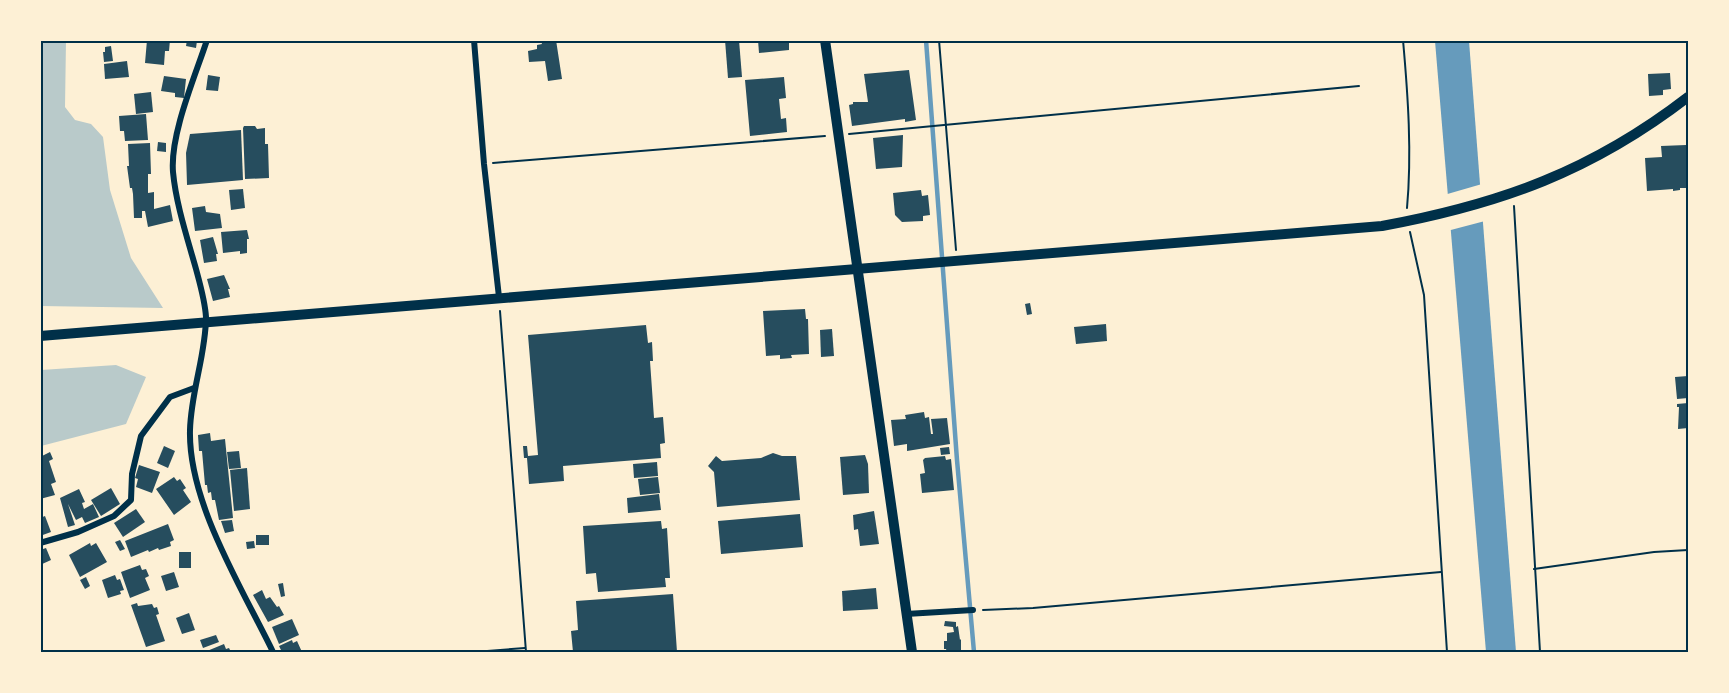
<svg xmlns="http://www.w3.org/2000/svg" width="1729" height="693" viewBox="0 0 1729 693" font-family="Helvetica,sans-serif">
<rect width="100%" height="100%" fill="#fdf0d5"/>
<!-- green -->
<g fill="#b9caca">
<path d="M41,40L66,41L65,107L75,120L91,124L103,137L110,190L131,258L163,308L41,306Z"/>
<path d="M116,365L146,377L126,424L41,446V370Z"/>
</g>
<!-- water -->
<path fill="#669bbc" d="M1435,41H1469L1516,652H1486Z"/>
<!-- pier -->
<path fill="#fdf0d5" d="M1482,184L1485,221L1447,231L1444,195Z"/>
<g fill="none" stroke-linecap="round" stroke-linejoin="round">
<!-- stream -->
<path stroke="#669bbc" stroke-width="4.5" d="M926,40L957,460L974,652"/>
</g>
<!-- building -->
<g fill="#264d5e">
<path d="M147,40H170L169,51H165L164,65L145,63Z"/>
<path d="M187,40L197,41L196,48L186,46Z"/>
<path d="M556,40L562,79L548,81L545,61L529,62L528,51L537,49V45L542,44L541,41Z"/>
<path d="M725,40H739L742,77L728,78Z"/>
<path d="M758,40H789V50L759,53Z"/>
<path d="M111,46L113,61L104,62L103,52H105V47Z"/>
<path d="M127,61L129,77L105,79L104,64Z"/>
<path d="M909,70L916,120L905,122V119L852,126L849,105L853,104V102H868L864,74Z"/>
<path d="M1670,73L1671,89L1663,90V95L1649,96L1648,74Z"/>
<path d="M208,75L220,77L218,91L206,90Z"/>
<path d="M164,76L186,79L184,98L175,97V93L161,91Z"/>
<path d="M784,77L786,98L779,99L781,119L786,118L787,132L750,136L745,80Z"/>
<path d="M151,92L153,112L136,114L134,94Z"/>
<path d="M146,114L148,140L125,141L124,131H120L119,116Z"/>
<path d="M244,126H255L257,129L265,128V144H268L269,178L245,179L243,128Z"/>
<path d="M241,130L243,180L187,185L186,153L190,134Z"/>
<path d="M903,135L902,167L876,169L873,138Z"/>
<path d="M158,142L166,143V152L157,151Z"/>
<path d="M150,143L151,174H148V193L154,192V209L170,205L173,221L148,227L145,211H142V218H134L133,194L132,188H130L127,166H129L128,144Z"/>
<path d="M1686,145L1688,159V188H1680V190L1673,191V189L1647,191L1645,158L1662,157L1661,146Z"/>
<path d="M243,189L245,208L231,210L229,190Z"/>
<path d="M921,190L922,196L928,195L930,215L923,216V221L902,222L895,215L893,193Z"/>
<path d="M205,206L206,212L220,214L222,228L195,231L192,208Z"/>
<path d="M247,230L249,239H247V253L240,254V251L223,253L221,232Z"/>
<path d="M213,237L218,254H216L217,261L204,263L200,240Z"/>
<path d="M224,275L230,289H228L230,297L213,301L207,279Z"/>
<path d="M1030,303L1032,314L1027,315L1025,304Z"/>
<path d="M805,309L806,319H808L809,354L791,355L792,358L780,359V355L766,356L763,311Z"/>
<path d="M1106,324L1107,341L1076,344L1074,327Z"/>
<path d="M646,325L648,343L652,342L653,361H650L654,418L663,417L665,443L660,444L661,458L563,466L564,481L529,484L527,458H524L523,446H527L528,456L538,455L528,335Z"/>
<path d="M832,329L834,356L821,357L820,330Z"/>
<path d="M1688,376V398L1677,399L1675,377Z"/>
<path d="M1688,403V428L1678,429L1679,407H1677V404Z"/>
<path d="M924,412L925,418L929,417L931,434H933L931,419L947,418L950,444L907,451V444L894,446L891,420L906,419L905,415Z"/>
<path d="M210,433L211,441L225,439L233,518L219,520L215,500H212L211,492L208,493L207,485H205L202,451H199L198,435Z"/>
<path d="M164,446L175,451L168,468L157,463Z"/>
<path d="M949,447L950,454L941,455L940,448Z"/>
<path d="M239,451L241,468L229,469L227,452Z"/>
<path d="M50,452L53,459L49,461L56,482L51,484L55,495L40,499V457Z"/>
<path d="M773,453L782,456H796L800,500L717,507L714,472L708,466L716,456L722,461L761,458Z"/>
<path d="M865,455L868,464L869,493L843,495L840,457Z"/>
<path d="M945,456L946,460L951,459L954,490L922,493L920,474L925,473L923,460L925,458Z"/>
<path d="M657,462L658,476L634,478L633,464Z"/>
<path d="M139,465L160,472L152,493L136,487L138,479L135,478Z"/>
<path d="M247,468L250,509L234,511L230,470Z"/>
<path d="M174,477L177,481L180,479L186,488L183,490L191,502L174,515L156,489Z"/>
<path d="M658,477L660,493L640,495L638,479Z"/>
<path d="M111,488L120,504L101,516L91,500Z"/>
<path d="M79,489L85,502L82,503L84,509L93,504L99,517L85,523L82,517L76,520L68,504L75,525L68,527L60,498Z"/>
<path d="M659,494L661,510L628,513L627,498Z"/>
<path d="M136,509L145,522L123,537L114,523Z"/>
<path d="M874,511L879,544L860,546L858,529L854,530L853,515Z"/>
<path d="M800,514L803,547L721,554L718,521Z"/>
<path d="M45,516L51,532L40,536V518Z"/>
<path d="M232,520L234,531L225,533L221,521Z"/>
<path d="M661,521L662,529L667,528L670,578H665L666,587L598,592L596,573L586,574L583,526Z"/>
<path d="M168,524L174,540L170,542L171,546L159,550L158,548L149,552L148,550L131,557L125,541Z"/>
<rect x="256" y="535" width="13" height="10"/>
<path d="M120,540L125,549L120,551L115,542Z"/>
<path d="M254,541L255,548L247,549L246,542Z"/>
<path d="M90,543L91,546L96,543L107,562L80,577L69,555Z"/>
<path d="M46,548L51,560L40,565V550Z"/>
<rect x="179" y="552" width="12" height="16"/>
<path d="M140,565L142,570L146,569L149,576L145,578L150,590L130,598L121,572Z"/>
<path d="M174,572L179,587L166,591L161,576Z"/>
<path d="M115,575L117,580L120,579L124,590L120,591L121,594L108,598L102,580Z"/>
<path d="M86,577L90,586L85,589L80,580Z"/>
<path d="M283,583L285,596L281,597L278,584Z"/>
<path d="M876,588L878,609L843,611L842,591Z"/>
<path d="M262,590L266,599L270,597L277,607L279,606L284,615L268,622L253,595Z"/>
<path d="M673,594L677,652H573L571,631L578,630L576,601Z"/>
<path d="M137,603L138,606L152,604L154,608L157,607L159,614L156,615L165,641L146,647L131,605Z"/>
<path d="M189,613L195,630L182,634L176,618Z"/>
<path d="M292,619L299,635L279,644L272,627Z"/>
<path d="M945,621L956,622V627L958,626L960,640L961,639V652H947L946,649H944V641H947V633L954,632L953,627L944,626Z"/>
<path d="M216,635L219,642L203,648L200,640Z"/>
<path d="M292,640L293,643L297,641L302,652H282L279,646Z"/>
<path d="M224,644L226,649L229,648L231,652H207V651Z"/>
</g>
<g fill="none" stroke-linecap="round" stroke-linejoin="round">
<!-- path -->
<g stroke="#003049" stroke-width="2">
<path d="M939,40L956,250"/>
<path d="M1403,40C1408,96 1412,153 1407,208"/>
<path d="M849,134L1359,86"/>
<path d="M493,163L825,136"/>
<path d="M1514,206L1540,652"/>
<path d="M1410,232L1424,295L1447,652"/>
<path d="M500,311L526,652"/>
<path d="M1534,569L1654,552L1688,550"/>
<path d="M983,610L1033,608L1441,572"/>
<path d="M474,652L525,648"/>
</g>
<!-- minor -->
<g stroke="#003049" stroke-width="6">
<path d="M207,40C195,77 170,134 173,172C176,204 187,237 196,269C200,284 205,301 206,317C206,354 191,391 190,430C188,502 242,588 273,652"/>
<path d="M474,40L484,164L499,297"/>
<path d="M40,543L78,532L114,516L131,500L132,474L141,436L170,397L194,388"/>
<path d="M906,614L973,610"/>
</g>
<!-- primary -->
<g stroke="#003049" stroke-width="10">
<path d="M825,40L912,652"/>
<path d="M40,336L1382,226C1501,204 1592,171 1688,97"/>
</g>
</g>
<!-- border -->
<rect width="1729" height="693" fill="none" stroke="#fdf0d5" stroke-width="84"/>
<rect x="42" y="42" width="1645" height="609" fill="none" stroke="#003049" stroke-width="2"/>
</svg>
